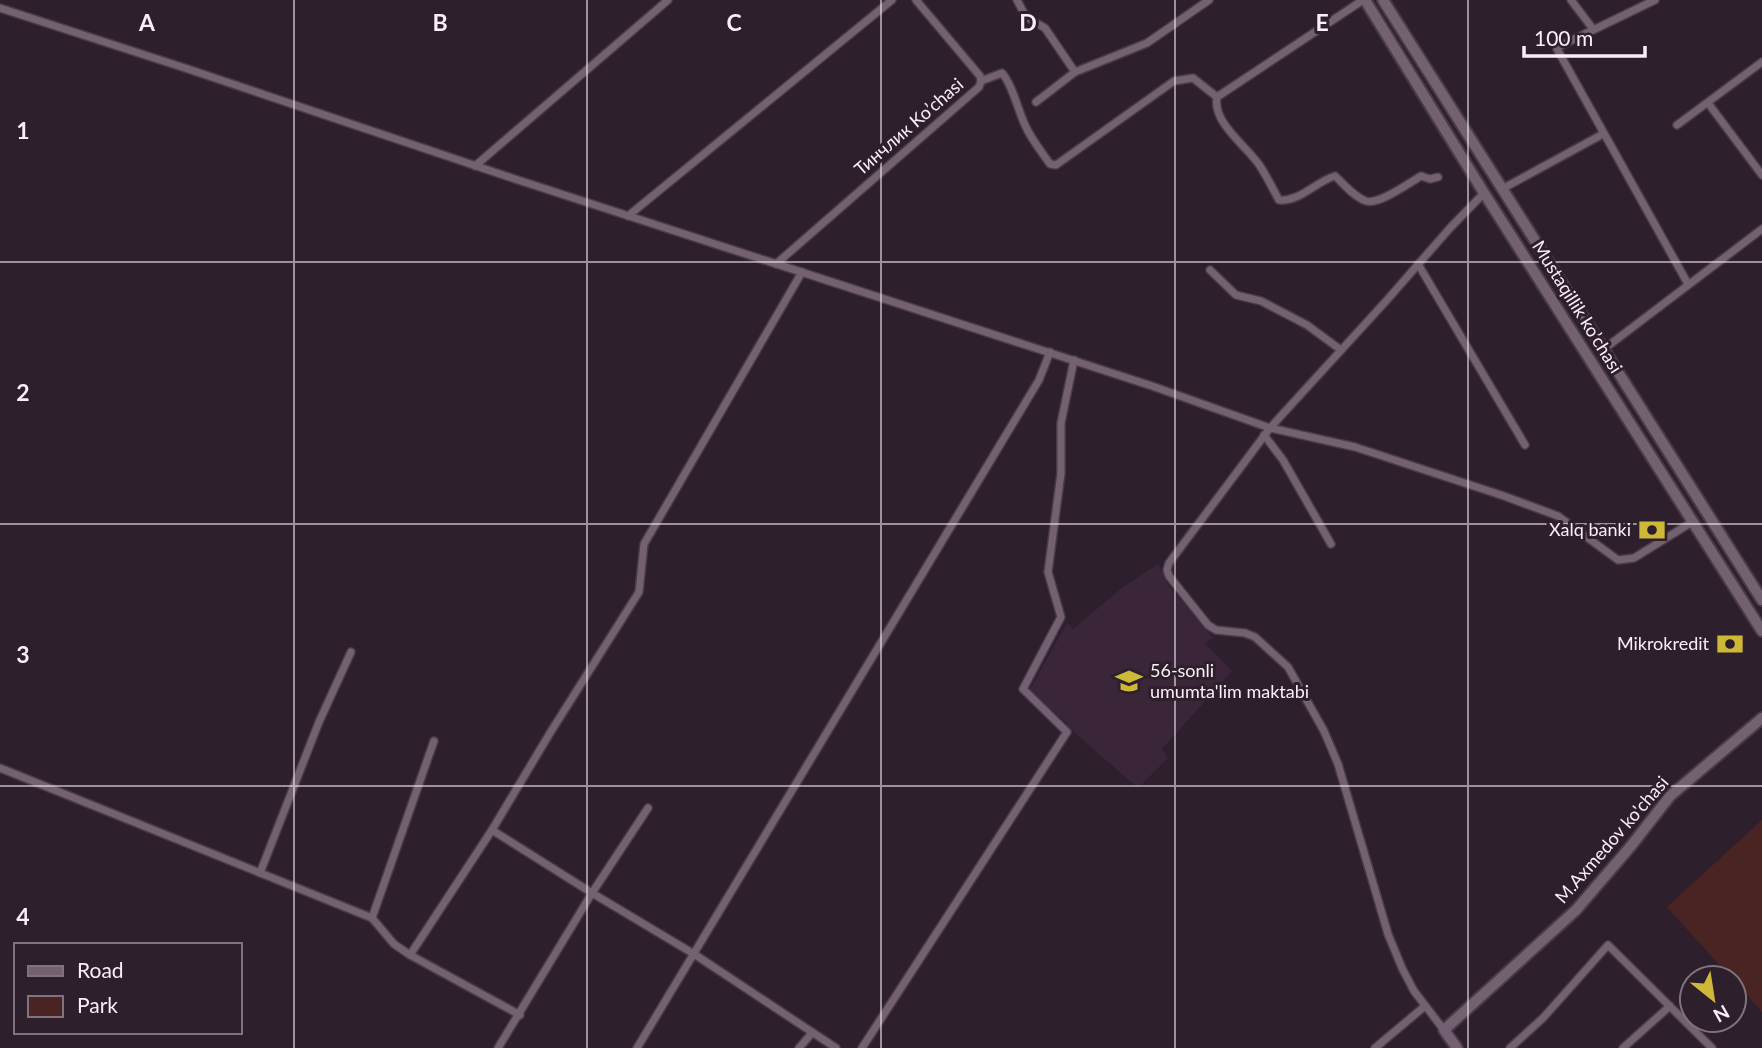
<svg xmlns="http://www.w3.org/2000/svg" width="1762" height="1048" viewBox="0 0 1762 1048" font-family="Lato,sans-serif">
<rect width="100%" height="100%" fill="#2e1f2d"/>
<!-- built -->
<path fill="#3b2639" d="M1158,564L1169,586L1213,638L1204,643L1232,671L1162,749L1168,758L1138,788L1066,725L1067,723L1029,691L1067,623L1073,629L1122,588Z"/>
<!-- green -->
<path fill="#4a2323" d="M1762,820V1012L1734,981V978H1731L1667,907Z"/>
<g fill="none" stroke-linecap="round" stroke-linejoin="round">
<defs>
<g id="minor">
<path d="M1017,0L1026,17L1045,28L1075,72"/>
<path d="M1363,0L1217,97C1212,123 1247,146 1260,166C1267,177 1273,189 1279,200C1300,202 1315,182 1335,176C1344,184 1354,197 1366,201C1379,205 1409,183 1421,176L1430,179L1438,177"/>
<path d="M1571,0L1593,29"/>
<path d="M1655,0L1560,46L1557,49L1688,284"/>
<path d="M0,8L188,69L515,179L1152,386L1270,428L1355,447L1504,496L1558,516L1618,560L1634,558L1692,522"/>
<path d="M981,81L1002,73C1012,84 1018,110 1025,125C1031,139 1041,151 1050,164L1056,165L1174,81L1193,78L1217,97"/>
<path d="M1036,102L1075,72L1147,43L1209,0"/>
<path d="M1708,103L1762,175"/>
<path d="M1677,125L1762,62"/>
<path d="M475,166L668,0"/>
<path d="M1502,189L1603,134"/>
<path d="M628,216L892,0"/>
<path d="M776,264L979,87L981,81L980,76L916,0"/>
<path d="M1418,264L1525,445"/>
<path d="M1210,270L1236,295L1261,301L1307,325L1341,350"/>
<path d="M1604,349L1762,229"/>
<path d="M1264,435L1283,460L1331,544"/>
<path d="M434,741L372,918L394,944L410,955L520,1015"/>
<path d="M0,768L372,918"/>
<path d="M648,808L592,893L694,954L836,1048"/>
<path d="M260,873L319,722L351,652"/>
<path d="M410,955L492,830"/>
<path d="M1444,1030L1414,991L1402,968L1388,934L1338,764L1324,731L1288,667L1255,637L1245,633L1216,630L1208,625L1169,576L1167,570L1169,563L1270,428L1387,300L1450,228L1484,193"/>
<path d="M498,1048L592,893L492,830L550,733L639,592L644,544L802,272"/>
<path d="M637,1048L1039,380L1050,352"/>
<path d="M799,1048L812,1033"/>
<path d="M862,1048L1067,732L1023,689L1061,617L1048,572L1061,473V423L1074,360"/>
<path d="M1375,1048L1425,1006"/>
<path d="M1510,1048L1543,1018L1608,945L1712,1048"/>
<path d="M1623,1048L1670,1006"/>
</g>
<g id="secondary">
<path d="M1365,0L1484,193L1762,631"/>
<path d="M1383,0L1762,600"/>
<path d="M1457,1048L1444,1030L1576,910L1631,846L1670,796L1762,718"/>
</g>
</defs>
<!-- minor casing -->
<use href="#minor" stroke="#483b47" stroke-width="10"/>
<!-- secondary casing -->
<use href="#secondary" stroke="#483b47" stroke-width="14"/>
<!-- minor -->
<use href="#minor" stroke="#736172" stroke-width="7"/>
<!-- secondary -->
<use href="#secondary" stroke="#736172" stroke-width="10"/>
</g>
<!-- grid -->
<path fill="none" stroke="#faeff8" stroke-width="2" stroke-opacity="0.55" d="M294,0V1048M587,0V1048M881,0V1048M1175,0V1048M1468,0V1048M0,262H1762M0,524H1762M0,786H1762"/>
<!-- icons -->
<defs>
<symbol id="bank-bare" viewBox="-9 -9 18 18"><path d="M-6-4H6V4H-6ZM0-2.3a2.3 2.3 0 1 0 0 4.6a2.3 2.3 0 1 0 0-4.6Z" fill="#ceb837" stroke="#2e1f2d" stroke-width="2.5" paint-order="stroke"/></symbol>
<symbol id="school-bare" viewBox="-9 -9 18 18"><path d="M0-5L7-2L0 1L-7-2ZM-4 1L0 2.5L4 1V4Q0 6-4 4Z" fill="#ceb837" stroke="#2e1f2d" stroke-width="2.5" paint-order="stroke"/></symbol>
</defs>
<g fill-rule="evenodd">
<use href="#bank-bare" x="1633" y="511" width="38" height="38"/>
<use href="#bank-bare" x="1711" y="625" width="38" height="38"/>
<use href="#school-bare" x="1110" y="662" width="38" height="38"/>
</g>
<g text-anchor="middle" stroke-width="6" stroke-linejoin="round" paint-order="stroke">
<!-- street labels -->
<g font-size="18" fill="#faeff8" stroke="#2e1f2d">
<text transform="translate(909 127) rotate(-41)" y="6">Тинчлик Ko’chasi</text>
<text transform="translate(1577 307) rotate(58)" y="6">Mustaqillik ko’chasi</text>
<text transform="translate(1612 840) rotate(-49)" y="6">M.Axmedov ko'chasi</text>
</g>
<!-- poi labels -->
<g font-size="18" fill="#faeff8" stroke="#2e1f2d" text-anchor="end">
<text x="1631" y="536">Xalq banki</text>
<text x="1709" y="650">Mikrokredit</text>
<text x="1150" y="677" text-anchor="start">56-sonli<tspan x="1150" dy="21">umumta'lim maktabi</tspan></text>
</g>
</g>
<g font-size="23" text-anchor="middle" font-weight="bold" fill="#faeff8" stroke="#2e1f2d" stroke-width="6" stroke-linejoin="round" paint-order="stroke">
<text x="147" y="31">A</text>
<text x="440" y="31">B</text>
<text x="734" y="31">C</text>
<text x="1028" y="31">D</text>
<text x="1322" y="31">E</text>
<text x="23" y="139">1</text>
<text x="23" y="401">2</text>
<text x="23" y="663">3</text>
<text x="23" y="925">4</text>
</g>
<!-- legend -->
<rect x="14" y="943" width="228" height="91" fill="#2e1f2d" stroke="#80727e" stroke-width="2"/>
<rect x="28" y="966" width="35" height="10" fill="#736172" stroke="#80727e" stroke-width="2"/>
<text x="77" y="978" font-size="21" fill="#faeff8">Road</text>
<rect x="28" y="996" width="35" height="21" fill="#4a2323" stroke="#80727e" stroke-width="2"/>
<text x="77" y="1013" font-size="21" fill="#faeff8">Park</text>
<!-- north arrow -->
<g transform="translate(1713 999) rotate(150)"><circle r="33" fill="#2e1f2d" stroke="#80727e" stroke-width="2"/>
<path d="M0-5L12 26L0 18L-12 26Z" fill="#ceb837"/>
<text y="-10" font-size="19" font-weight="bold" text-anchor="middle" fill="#faeff8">N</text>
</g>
<!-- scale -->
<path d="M1524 46v10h121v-10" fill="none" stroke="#faeff8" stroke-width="3.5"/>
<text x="1534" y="46" font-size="21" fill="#faeff8" stroke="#2e1f2d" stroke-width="5" paint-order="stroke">100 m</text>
</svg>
